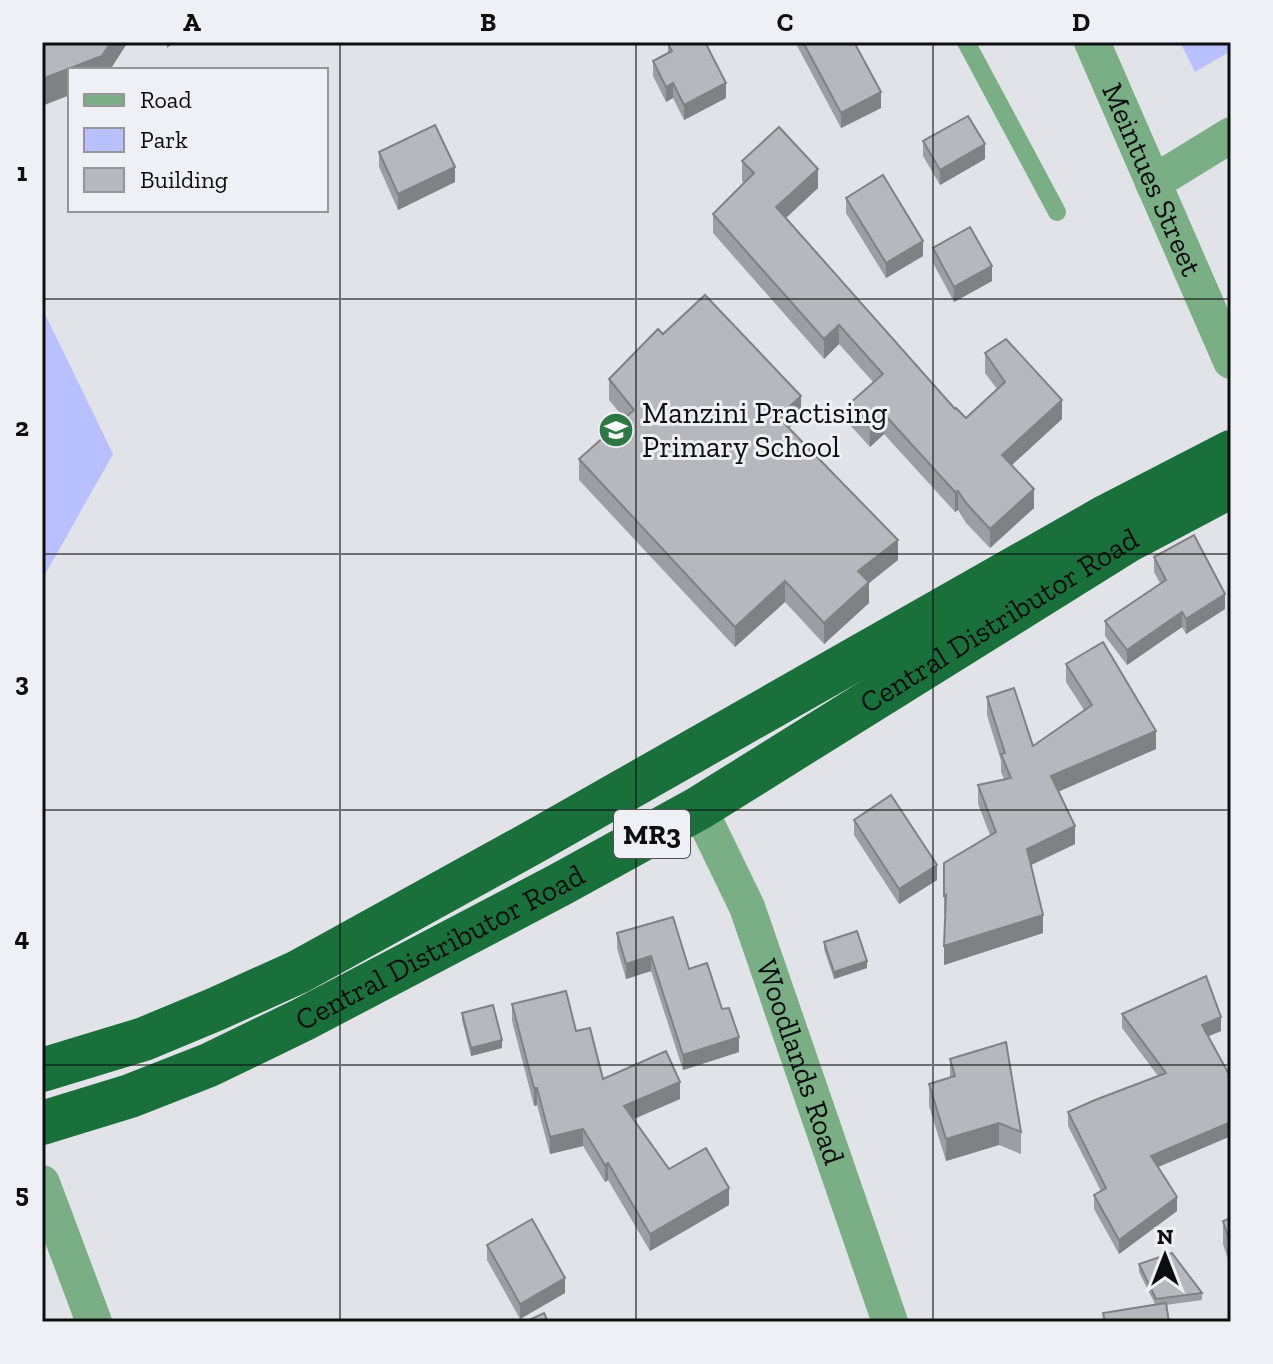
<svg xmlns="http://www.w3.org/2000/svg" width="1273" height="1364" viewBox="0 0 1273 1364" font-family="'Zilla Slab',serif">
<rect width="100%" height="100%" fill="#e2e3e8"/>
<!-- green -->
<g fill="#b9c0ff">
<path d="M1180,42H1231V51L1195,72Z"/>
<path d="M42,308L113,454L42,580Z"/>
</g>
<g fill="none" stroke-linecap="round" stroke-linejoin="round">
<!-- service -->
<path stroke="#7aaf86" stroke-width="18" d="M966,42L1057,212"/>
<!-- minor -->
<g stroke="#7aaf86" stroke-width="36">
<path id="s1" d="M1092,42L1231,361"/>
<path d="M1153,183L1231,135"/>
<path id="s2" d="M699,808L747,907L890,1322"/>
<path d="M42,1183L94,1322"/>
</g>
<!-- trunk -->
<g stroke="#1a703b" stroke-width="44">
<path d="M42,1070L144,1039L216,1009L298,972L537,840L1107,516L1231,452"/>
<path id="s3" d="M42,1123L130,1096L209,1065L302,1020L561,884L699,808L1127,541L1231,486"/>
</g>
</g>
<!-- wall -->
<g fill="#9d9ea3">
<path d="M795,42H854L881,108L841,128Z"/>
<path d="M668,44L726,98L684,120L673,98L666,102L653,76V61L668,53Z"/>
<path d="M923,141L985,159L940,185L923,156Z"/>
<path d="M379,152L455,182L398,210L379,167Z"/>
<path d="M742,161L818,188L786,218L955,409L966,418L997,389L985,373V353L1062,419L1012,465L1034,508L990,548L966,523L958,510L955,512L884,434L870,447L849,424V404L873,382L839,344L824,359L713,233V214L744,183L742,181Z"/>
<path d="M846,198L923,256L886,278L846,213Z"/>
<path d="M933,248L992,281L954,302L933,263Z"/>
<path d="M663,334L801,417L789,428L898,560L869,583V603L824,644L785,602L735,647L579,480V459L624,418L609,400V379Z"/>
<path d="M1154,557L1225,609L1186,634L1182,627L1127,665L1105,636V621L1160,583L1154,572Z"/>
<path d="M1066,664L1156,749L1058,791L1075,844L1031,865L1043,933L944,965L946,914H944V863L990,835L978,804V785L1004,779L1001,772V761L987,715V697L1033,746L1084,710L1066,682Z"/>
<path d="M854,820L937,880L899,904L854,835Z"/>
<path d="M617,933L689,969L722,1009L739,1052L683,1070L651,971L626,979L617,948Z"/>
<path d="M824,942L867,968L834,979L824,949Z"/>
<path d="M512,1004L576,1031L603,1079L680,1099L634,1119L669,1169L729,1205L650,1251L608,1180L605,1182L583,1146L550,1154L537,1105L534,1106L512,1021Z"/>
<path d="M462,1013L502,1048L471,1056L462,1020Z"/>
<path d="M1122,1014L1221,1031L1208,1036L1231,1078V1136L1158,1167L1177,1211L1119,1254L1094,1209V1195L1101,1191L1068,1126V1112L1158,1076L1122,1028Z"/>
<path d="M950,1059L1021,1132V1154L999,1145L946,1161L929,1106V1084L950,1078Z"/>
<path d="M1231,1218V1269L1223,1244V1221Z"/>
<path d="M487,1245L565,1293L520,1319L487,1260Z"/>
<path d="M1139,1264L1202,1293V1300L1166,1305L1169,1322H1103V1313L1155,1304L1139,1272Z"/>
</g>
<!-- shaded-wall -->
<g fill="#808184">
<path d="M111,42H128L110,70H70V95L42,106V79Z"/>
<path d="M167,42H175L167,48Z"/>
<path d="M673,83V98L666,102V87Z"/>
<path d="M726,83V98L684,120V105Z"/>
<path d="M881,92V108L841,128V113Z"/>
<path d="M985,144V159L940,185V170Z"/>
<path d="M455,167V182L398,210V194Z"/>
<path d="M818,169V188L776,227V207Z"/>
<path d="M923,241V256L886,278V263Z"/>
<path d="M992,266V281L954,302V287Z"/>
<path d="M839,325V344L824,359V339Z"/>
<path d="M801,396V417L778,438V417Z"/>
<path d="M1062,400V419L1002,474V455Z"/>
<path d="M884,414V434L870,447V427Z"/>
<path d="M1034,489V508L990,548V529Z"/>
<path d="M958,491V510L955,512V492Z"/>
<path d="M898,540V560L869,583V603L824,644V623L858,571Z"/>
<path d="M785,581V602L735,647V627Z"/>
<path d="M1225,594V609L1186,634V619Z"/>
<path d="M1182,612V627L1127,665V650Z"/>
<path d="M1156,731V749L1051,795V776Z"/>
<path d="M1075,826V844L1027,867V849Z"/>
<path d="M937,865V880L899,904V889Z"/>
<path d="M1043,915V933L944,965V946Z"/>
<path d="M651,956V971L626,979V964Z"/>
<path d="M867,961V968L834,979V972Z"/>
<path d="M1221,1017V1031L1202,1039V1025Z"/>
<path d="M739,1037V1052L683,1070V1055Z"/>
<path d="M502,1040V1048L471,1056V1048Z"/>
<path d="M680,1082V1099L624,1123V1106Z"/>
<path d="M534,1088H537V1105L534,1106Z"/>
<path d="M1231,1122V1136L1151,1170V1156Z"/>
<path d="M999,1123V1145L946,1161V1139Z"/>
<path d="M583,1129V1146L550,1154V1137Z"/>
<path d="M608,1163V1180L605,1182V1165Z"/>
<path d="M729,1188V1205L650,1251V1234Z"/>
<path d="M1177,1197V1211L1119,1254V1240Z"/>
<path d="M565,1278V1293L520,1319V1304Z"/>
</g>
<!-- building -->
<g fill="#b7b8bd" stroke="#808184" stroke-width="2">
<path d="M42,42H111L102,56L42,79Z"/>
<path d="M671,42H705L726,83L684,105L673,83L666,87L653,61L672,51L668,44Z"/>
<path d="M803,42H854L881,92L841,113Z"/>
<path d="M968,116L985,144L940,170L923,141Z"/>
<path d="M435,125L455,167L398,194L379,152Z"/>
<path d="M779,127L818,169L776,207L955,409L956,408L966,418L1005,382L985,353L1006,339L1062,400L1002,455L1034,489L990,529L966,503L958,491L955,492L884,414L870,427L849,404L883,374L839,325L824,339L713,214L754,173L742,161Z"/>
<path d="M883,175L923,241L886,263L846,198Z"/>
<path d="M970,227L992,266L954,287L933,248Z"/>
<path d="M705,295L801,396L778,417L898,540L858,571L869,582L824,623L785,581L735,627L579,459L634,410L609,379L658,329L663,334Z"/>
<path d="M1194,535L1225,594L1186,619L1182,612L1127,650L1105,621L1166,580L1154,557Z"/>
<path d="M1103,642L1156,731L1051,776L1075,826L1027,849L1043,915L944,946L946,895L944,896V863L996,832L978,785L1011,778L1001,754L1005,753L987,697L1014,688L1033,746L1092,705L1066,664Z"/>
<path d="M891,795L937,865L899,889L854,820Z"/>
<path d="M673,917L689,969L707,963L722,1009L729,1008L739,1037L683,1055L651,956L626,964L617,933Z"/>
<path d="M857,931L867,961L834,972L824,942Z"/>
<path d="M1206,976L1221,1017L1202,1025L1231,1078V1122L1151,1156L1177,1197L1119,1240L1094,1195L1106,1188L1068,1112L1095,1100L1166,1073L1122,1014Z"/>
<path d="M566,991L576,1031L590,1028L603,1079L666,1051L680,1082L624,1106L669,1169L706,1148L729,1188L650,1234L608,1163L605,1165L583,1129L550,1137L537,1088H534L512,1004Z"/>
<path d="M493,1005L502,1040L471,1048L462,1013Z"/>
<path d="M1006,1042L1021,1132L999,1123L946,1139L929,1084L955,1076L950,1059Z"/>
<path d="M1231,1218V1246L1223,1221Z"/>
<path d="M532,1219L565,1278L520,1304L487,1245Z"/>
<path d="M1172,1253L1202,1293L1156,1299L1139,1264Z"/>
<path d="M1166,1303L1169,1322H1105L1103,1313Z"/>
<path d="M544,1313L548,1322H525Z"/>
</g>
<!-- grid -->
<path fill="none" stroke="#0d0e0f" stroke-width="2" stroke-opacity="0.55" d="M340,42V1322M636,42V1322M933,42V1322M42,299H1231M42,554H1231M42,810H1231M42,1065H1231"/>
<!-- icons -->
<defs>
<symbol id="school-disc" viewBox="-11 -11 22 22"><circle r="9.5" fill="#2e7846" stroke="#eff0f6"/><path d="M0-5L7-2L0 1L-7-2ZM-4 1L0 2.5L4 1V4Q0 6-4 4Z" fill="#fff"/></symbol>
</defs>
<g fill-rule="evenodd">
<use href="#school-disc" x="596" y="410" width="40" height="40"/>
</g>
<g text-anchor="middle" stroke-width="6" stroke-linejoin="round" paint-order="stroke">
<!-- shield labels -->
<rect fill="#eff0f6" stroke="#515254" stroke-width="2" x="614" y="810" width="76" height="48" rx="6"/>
<g font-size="28" font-weight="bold" fill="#0d0e0f">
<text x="652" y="844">MR3</text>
</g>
<!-- street labels -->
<g font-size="30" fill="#0d0e0f" stroke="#eff0f6">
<text dy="10" stroke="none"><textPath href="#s1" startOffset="150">Meintues Street</textPath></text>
<text dy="10" stroke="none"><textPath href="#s3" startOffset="1084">Central Distributor Road</textPath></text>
<text dy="10" stroke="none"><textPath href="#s3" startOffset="436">Central Distributor Road</textPath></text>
<text dy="10" stroke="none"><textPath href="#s2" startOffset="274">Woodlands Road</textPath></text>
</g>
<!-- poi labels -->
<g font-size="30" fill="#0d0e0f" stroke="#eff0f6" text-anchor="start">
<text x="642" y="423">Manzini Practising<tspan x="642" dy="34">Primary School</tspan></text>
</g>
</g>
<!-- border -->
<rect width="1273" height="1364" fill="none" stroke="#eff0f6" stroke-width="88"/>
<!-- legend -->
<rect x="68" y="68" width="260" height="144" fill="#eff0f6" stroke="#95969a" stroke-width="2"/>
<rect x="84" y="94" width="40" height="12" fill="#7aaf86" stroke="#95969a" stroke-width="2"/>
<text x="140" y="108" font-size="24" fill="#0d0e0f">Road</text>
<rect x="84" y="128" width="40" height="24" fill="#b9c0ff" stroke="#95969a" stroke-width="2"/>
<text x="140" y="148" font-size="24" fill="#0d0e0f">Park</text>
<rect x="84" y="168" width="40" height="24" fill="#b7b8bd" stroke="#95969a" stroke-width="2"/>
<text x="140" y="188" font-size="24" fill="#0d0e0f">Building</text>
<!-- north arrow -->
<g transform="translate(1165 1256)" stroke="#eff0f6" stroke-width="6" paint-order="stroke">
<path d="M0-6L14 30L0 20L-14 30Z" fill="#0d0e0f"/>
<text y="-12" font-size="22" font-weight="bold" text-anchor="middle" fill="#0d0e0f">N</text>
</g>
<rect x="44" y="44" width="1185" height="1276" fill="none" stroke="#0d0e0f" stroke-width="3"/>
<g font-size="26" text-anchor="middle" font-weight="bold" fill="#0d0e0f">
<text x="192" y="31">A</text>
<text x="488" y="31">B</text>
<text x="785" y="31">C</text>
<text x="1081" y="31">D</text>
<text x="22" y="181">1</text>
<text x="22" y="436">2</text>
<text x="22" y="691">3</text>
<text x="22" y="946">4</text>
<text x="22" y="1202">5</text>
</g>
</svg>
